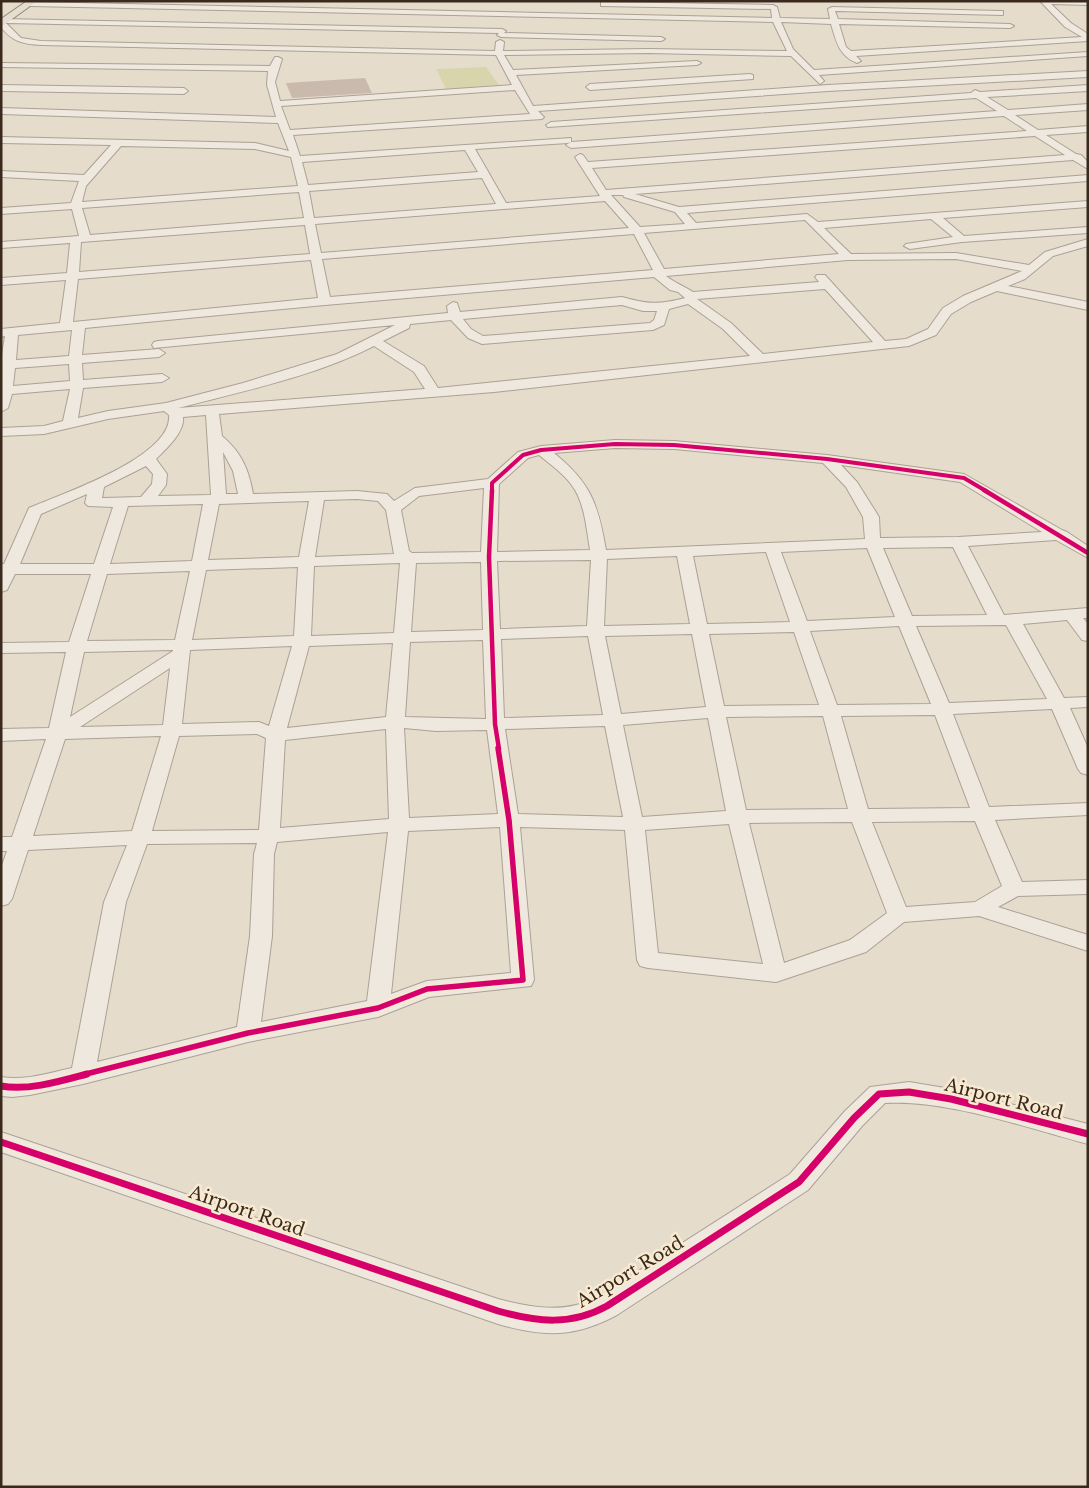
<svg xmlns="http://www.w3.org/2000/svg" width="1089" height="1488" viewBox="0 0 1089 1488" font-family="'Libre Baskerville',serif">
<rect width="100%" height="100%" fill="#e6dccc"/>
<!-- green -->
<path fill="#d8d5ad" d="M486,67L499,85L446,89L436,69Z"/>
<!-- building -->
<path fill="#cabaad" d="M365,78L372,93L292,98L286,83Z"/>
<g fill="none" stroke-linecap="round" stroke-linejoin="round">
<defs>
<g id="minor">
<path d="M1040,1H1088V5L1051,4L1071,23L1088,34V41L856,56L861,61L857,63C839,56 836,41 831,24L781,22L793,49L814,70L1088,52V56L819,75L824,81L820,84L791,56L648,53L504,55L513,70L697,61L701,63L697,65L516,75L533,106L828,85L1088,71V77L828,91L538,111L544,117L542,119L293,135L300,156L571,138V142L568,143L475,149L506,203L600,196L575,157L580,154L583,155L588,162L1027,131L1004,116L571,148L566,145L571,142L997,111L976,98L548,127L546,125L551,122L971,93L975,90L980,92L1088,85V91L987,97L1008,110L1088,104V110L1015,115L1038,130L1088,126V132L1046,135L1076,154L1081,155L1088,162V169L1073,160L635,194L679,207L1088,175V181L687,213L696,223L807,214L818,222L1088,201V207L943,218L964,236L1088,227V233L962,242L910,249L904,246L906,244L953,237L931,219L824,228L851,254L956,253L1029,265L1045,252L1088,239V246L1053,256L1025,279L1008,286L1088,302V310L997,291L971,302L951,314L936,335L909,346L494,392L219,414L222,436C241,452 249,469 253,494L357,491L387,494L394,501L415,488L488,479L518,452L541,446L615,440L674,441L827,455L964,474L1062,530L1067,532L1088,546V558L1056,540L968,546L1004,615L1088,608V618H1083L1088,624V641L1082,640L1067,620L1023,624L1064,698L1088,697V707L1070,708L1088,748V775L1081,773L1078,769L1052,709L953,714L989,807L1088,803V815L995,820L1022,882L1088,880V894L1018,896L998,907L1088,935V951L979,916L904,922L866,952L776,982L648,968L640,966L637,960L625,830L520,827L534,980L531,986L429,997L378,1017L248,1042L83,1084L30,1095L12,1097L1,1096V1077C25,1081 49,1073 72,1068L104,902L127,845L28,850L12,899L8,904L1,906V868L7,851H1V837H12L46,739L1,741V729L49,728L66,652L1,653V643L69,642L91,574H15L7,590L1,592V564H4L29,508C61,494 173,457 169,415L164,411L108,419L44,434L1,436V428L44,426L63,421L70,389L12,394L8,408L1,412V361L5,336L1,337V329L60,323L66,280L1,285V278L67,273L70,243L1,248V242L79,236L72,209L1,214V208L71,203L79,181L1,177V171L84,175L111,145L1,143V137L255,143L289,151L278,123L1,114V108L276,117L267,85L268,71L1,67V63L270,66L275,57H278L282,59L275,82L280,101L512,85L496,55L41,45C24,44 12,42 1,27L2,19L502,29L506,31L504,33L661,37L665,39L661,41L501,37L497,35L499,33L6,23L21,38L41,41L495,51L496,42L500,40L504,42L503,51L648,49L787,51L773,22L30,6L26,4L30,2L772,18L771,9L601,6V2H604L773,5L777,7L780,18L830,19L828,9L832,7L1000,11H1003V15L835,11L838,19L1010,24L1014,26L1010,28L839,24L846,47L851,51L1082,37L1065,27ZM515,90L530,114L290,130L281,106ZM1035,136L1065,155L606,190L592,168ZM121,146L255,149L291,157L298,186L82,202L86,186ZM465,150L478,172L308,185L302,162ZM482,178L496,204L314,218L309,191ZM299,192L304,218L90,235L82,208ZM611,195H623L624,197L675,212L685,224L640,227ZM605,201L629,228L321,253L315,224ZM805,220L839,254L664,269L644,233ZM305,225L310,254L79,272L81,242ZM634,234L653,270L330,297L322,259ZM956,259L1022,271L963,296L943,308L928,329L906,339L885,341L825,275H817L815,277L819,282L693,292C684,286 675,283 666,276L848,260ZM311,260L318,298L73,322L78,279ZM654,277L670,290L678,292L685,298C659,305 647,304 622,297L460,312L457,303L453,302L447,306L448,313L158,341L154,342L152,345L154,348L395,325L337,354L243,383L166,403L108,411L78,418L83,388L162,382L169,378L162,374L83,380L82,363L159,357L165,353L159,349L82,355L85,328L325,305ZM825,289L873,342L763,354L731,323L697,299ZM688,304L723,329L750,356L438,388L424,366L383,341L409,328L410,324L451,320L468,338L482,344L653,330L664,325L669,309ZM622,305L643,311H657L654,320L650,323L483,336L471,329L463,319ZM72,330L69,356L16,360L18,335ZM374,346L414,372L425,389L178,408C243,391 313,377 374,346ZM69,364L70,381L13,386L15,368ZM206,415L211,495L158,496L166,485L167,474L156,459C166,449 185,432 183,417ZM615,448L674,449L823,463L846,487L863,517L865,539L606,550C598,504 591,483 554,453ZM223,452L233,471L238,494H226ZM539,455C551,465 567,476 575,490C585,507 587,532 590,550L497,552L499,484L528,458ZM841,465L960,482L1042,532L958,537L880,538L879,517L857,482ZM146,466L153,474L152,484L141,497L102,498L104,487ZM484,488L481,552L412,553L409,551L401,510L419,496ZM87,494L85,503L88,506L113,507L94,564H20L41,514ZM357,499L378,501L386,510L394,554L315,557L324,500ZM309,501L299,557L208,560L219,504ZM203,504L192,561L110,564L128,506ZM953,547L987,615L912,616L883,548ZM867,548L895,617L807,621L781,552ZM766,552L790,622L707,624L693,556ZM677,556L690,624L604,626L607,559ZM591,560L587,626L500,629L497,561ZM481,562L483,630L411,632L416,563ZM400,563L394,633L311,636L314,566ZM298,567L294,636L192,640L206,570ZM190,571L175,640L87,641L107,574ZM1006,625L1047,699L949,703L916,626ZM899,626L931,704L837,705L810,631ZM794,632L819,705L724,706L709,634ZM692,634L706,707L621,714L605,636ZM588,636L603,715L504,718L501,639ZM483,640L486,719L405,717L410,642ZM393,643L386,717L287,728L309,646ZM292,646L269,726L259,722L182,724L190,650ZM173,650V651L70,717L84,652ZM170,668L163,725L80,727ZM935,715L970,808L868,809L841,716ZM823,716L848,809L746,810L726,717ZM708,718L726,811L642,817L623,725ZM605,726L623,817L518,814L505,729ZM404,728L436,731L487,730L498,814L409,818ZM386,729L389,819L280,828L285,740ZM257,734L266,738L259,830L152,831L179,736ZM161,736L132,831L33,836L65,739ZM975,821L1002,886L975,902L906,907L872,822ZM852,822L887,913L850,940L784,963L749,823ZM729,824L763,964L658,953L645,830ZM500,827L511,973L427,981L391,994L408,831ZM388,832L367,1001L261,1022L272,936L274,854L277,842ZM257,843L254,854L250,936L237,1027L97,1062L126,902L147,844Z"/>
<path d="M750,74L753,75V79L590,90L586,87L590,84Z"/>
<path d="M1,85L184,88L188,91L184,94L1,91Z"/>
<path d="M909,1082L951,1089L1088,1124V1144C1027,1128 946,1099 885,1103L863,1125L808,1190L617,1315C574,1338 544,1337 498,1324L1,1152V1132L498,1299C533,1308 565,1314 598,1297L790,1174L845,1111L870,1087Z"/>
</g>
<path id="major" d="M27,1H37L1,27V19Z"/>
</defs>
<!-- minor casing -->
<use href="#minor" stroke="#aba195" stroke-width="2"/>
<!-- major casing -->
<use href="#major" stroke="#90877c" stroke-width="2"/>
<!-- minor -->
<use href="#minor" fill="#eee8de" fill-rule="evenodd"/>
<!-- major -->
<use href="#major" fill="#e5ddcf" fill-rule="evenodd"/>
<defs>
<path id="cycleway-far3" d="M492,491V483L523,455L541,450L615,444L674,445L827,459L964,478L986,491"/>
<g id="cycleway-far2">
<path d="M492,490L489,557L495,724L499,749"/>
<path d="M984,490L1088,553"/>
</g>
<path id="cycleway-far1" d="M82,1075L248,1033L378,1008L427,989L523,980L509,820L498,748"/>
<g id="cycleway">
<path d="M1,1086C28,1091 61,1081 87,1074"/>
<path d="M1,1142L498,1311C537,1322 571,1326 607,1306L799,1182L854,1118L879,1094L909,1092L951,1099L1088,1134"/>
</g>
</defs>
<!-- cycleway-far3 casing -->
<use href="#cycleway-far3" stroke="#f8ead1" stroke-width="6"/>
<!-- cycleway-far2 casing -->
<use href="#cycleway-far2" stroke="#f8ead1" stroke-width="7"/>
<!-- cycleway-far1 casing -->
<use href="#cycleway-far1" stroke="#f8ead1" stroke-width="9"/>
<!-- cycleway casing -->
<use href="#cycleway" stroke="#f8ead1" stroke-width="10"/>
<!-- cycleway-far3 -->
<use href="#cycleway-far3" stroke="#d6006c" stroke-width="4"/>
<!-- cycleway-far2 -->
<use href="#cycleway-far2" stroke="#d6006c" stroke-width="4.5"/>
<!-- cycleway-far1 -->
<use href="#cycleway-far1" stroke="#d6006c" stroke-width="5.5"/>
<!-- cycleway -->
<use href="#cycleway" stroke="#d6006c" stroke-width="7"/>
</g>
<g text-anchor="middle" stroke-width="5" stroke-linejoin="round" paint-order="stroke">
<!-- near-street labels -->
<g font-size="18" fill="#3a291d" stroke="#f8ead1">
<text transform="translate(1004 1099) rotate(14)" y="6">Airport Road</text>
<text transform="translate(247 1211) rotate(19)" y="6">Airport Road</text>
<text transform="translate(630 1272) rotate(-31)" y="6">Airport Road</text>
</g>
</g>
<!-- border -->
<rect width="1089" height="1488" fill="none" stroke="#3a291d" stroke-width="5"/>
</svg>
